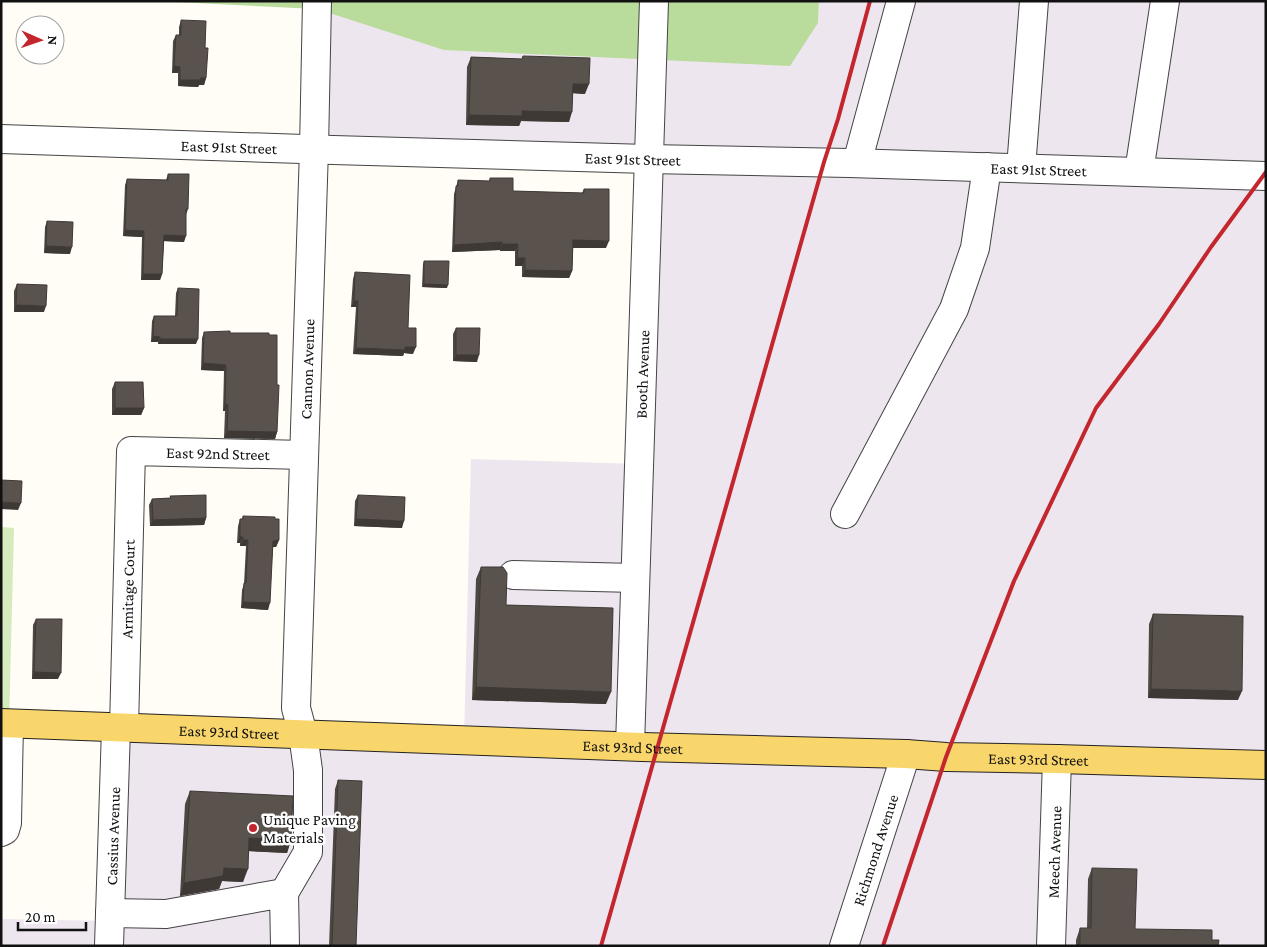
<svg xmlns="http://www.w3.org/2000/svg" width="1267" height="947" viewBox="0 0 1267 947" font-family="'Crimson Pro',serif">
<rect width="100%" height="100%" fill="#fffdf5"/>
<!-- industrial -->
<path fill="#eee6ef" d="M819,1H1266V946H1V919L110,921L116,728L464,740L471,459L639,464L648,159L314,149L317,9L818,23Z"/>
<!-- green -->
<path fill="#d5ebbd" d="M1,527L14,528L9,724L1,723Z"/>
<!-- forest -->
<path fill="#b9dc9c" d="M155,1H819L818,23L790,66L444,50L317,9Z"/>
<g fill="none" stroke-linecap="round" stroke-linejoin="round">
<defs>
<g id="minor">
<path id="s1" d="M1,139L333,150L648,159L849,163L1266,176"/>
<path d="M857,163L901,1"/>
<path d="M1021,168L1034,1"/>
<path d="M1139,172L1165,1"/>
<path d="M845,514L954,309L975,248L987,167"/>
<path d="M513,575L635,578"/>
<path id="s2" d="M124,728L131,451L304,455"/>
<path id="s3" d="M630,746L654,1"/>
<path d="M1,832L5,830L7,823L9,724"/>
<path id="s4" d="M284,893L308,852V770L303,734L296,708L314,149L317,1"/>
<path d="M110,913L166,914L284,893L285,946"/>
<path id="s5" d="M109,946L116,728"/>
<path id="s6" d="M844,946L906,754"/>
<path id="s7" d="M1051,946L1057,759"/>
</g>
<g id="major">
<path id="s8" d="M1,723L642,747L906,754L946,757L1057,759L1266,765"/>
</g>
</defs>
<!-- minor casing -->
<use href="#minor" stroke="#444" stroke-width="30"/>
<!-- major casing -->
<use href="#major" stroke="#222" stroke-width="30"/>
<!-- minor -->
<use href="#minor" stroke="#fff" stroke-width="28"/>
<!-- major -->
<use href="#major" stroke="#f9d66b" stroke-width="28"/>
<!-- rail -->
<g stroke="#c4262e" stroke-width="4">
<path d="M601,946L824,162L838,119L870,1"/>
<path d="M883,946L946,757L1014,581L1096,408L1159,324L1211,247L1266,172"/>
</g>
</g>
<!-- wall -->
<g fill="#4d4742">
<path d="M181,20L205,48L206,78L204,85H199L198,87L178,86V73H172L173,41L176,35H179V27Z"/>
<path d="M523,56L585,94L573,93L569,122L521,121L519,126L466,125L467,67L471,57L522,59Z"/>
<path d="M168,174L188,209L186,215L184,242L164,241L162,274L160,280H141L142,237L123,236L125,185L127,179L166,180Z"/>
<path d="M490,178L513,191L582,193L584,189L606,248H573L572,271L569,278L522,277V266H515V251H500V250L452,252L454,194L458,180L489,181Z"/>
<path d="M47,221L70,254L44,253L45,227Z"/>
<path d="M424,261L447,288L422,287L423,264Z"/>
<path d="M355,272L408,328L413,354L404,353L403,356L353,354L356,307H351L353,279Z"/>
<path d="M17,284L44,312H14V291Z"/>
<path d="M178,288L196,344H158V342H151L152,321L154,316H175L176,293Z"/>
<path d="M456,328L477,362L453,361V334Z"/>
<path d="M204,332L230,333L277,432L275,439L224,438L225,411H223L224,371L201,370L202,338Z"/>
<path d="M115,382L144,408L141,415H112V389Z"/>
<path d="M358,495L402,528L354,526L355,501Z"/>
<path d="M170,496L206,518L204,525L150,526L149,505L152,499L170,498Z"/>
<path d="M243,516L279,540L276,547H273L268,610L241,608L242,590L244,584L246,546H240V543H237L238,526L240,519H242Z"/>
<path d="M481,567L506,605L606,704L472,700L476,579Z"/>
<path d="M1153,614L1238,700L1148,698L1149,624Z"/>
<path d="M36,619L58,679H32L33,625Z"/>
<path d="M338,780L356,946H329L335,789Z"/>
<path d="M190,791L291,840L287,853L249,851L243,882L222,881L219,889L180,896L185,804Z"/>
<path d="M1092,868L1135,929L1212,940L1218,946H1076V940L1080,928H1087L1088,879Z"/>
</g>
<!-- shaded-wall -->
<g fill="#3f3936">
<path d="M174,66L180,67L178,73H172Z"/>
<path d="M201,78H206L204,85H199L198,87L178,86L180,80Z"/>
<path d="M573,84H589L585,94L569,93Z"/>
<path d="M522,111L572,112L569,122L521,121L519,126L466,125L469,115Z"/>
<path d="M125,230L144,231L142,237L123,236Z"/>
<path d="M164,235L186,236L184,242L162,241Z"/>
<path d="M573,240L609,241L606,248H570Z"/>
<path d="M502,242L500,250L452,252L454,245Z"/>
<path d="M502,244H518L515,251H500Z"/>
<path d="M46,246L72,247L70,254L44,253Z"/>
<path d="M517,258H525L522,266H515Z"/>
<path d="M525,270L572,271L569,278L522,277Z"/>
<path d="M143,274H162L160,280H141Z"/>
<path d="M424,284L448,285L447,288L422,287Z"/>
<path d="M354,301H358L356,307H351Z"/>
<path d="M16,305L46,306L44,312H14Z"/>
<path d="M153,336L160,337L158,342H151Z"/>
<path d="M160,339H198L196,344H158Z"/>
<path d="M405,347H416L413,354L404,353L403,356L353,354L356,348Z"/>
<path d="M456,355H479L477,362L453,361Z"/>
<path d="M203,363L226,365L224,371L201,370Z"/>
<path d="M225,404L228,405L225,411H223Z"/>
<path d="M115,408H144L141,415H112Z"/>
<path d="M227,431L277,432L275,439L224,438Z"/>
<path d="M1,502L21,503L18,510L1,509Z"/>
<path d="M206,518L204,525L150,526L153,520Z"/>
<path d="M356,519L404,521L402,528L354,526Z"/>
<path d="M240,537H243L240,543H237Z"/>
<path d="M243,540H248L246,546H240Z"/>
<path d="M279,540L276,547H270L273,541Z"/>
<path d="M243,602L270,603L268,610L241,608Z"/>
<path d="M34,672L61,673L58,679H32Z"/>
<path d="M476,687L611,692L606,704L472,700Z"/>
<path d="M1151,689L1242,691L1238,700L1148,698Z"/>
<path d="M249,838L291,840L287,853L245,851Z"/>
<path d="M224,868L248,869L243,882L222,881L219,889L180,896L184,883Z"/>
</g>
<!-- building -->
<g fill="#5a524d" stroke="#3f3936">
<path d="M181,20L206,21L205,48H208L206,78H201L200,80H180V67L174,66L176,35H181Z"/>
<path d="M523,56L590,58L589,84H573L572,112L522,111V116L469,115L471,57L522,59Z"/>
<path d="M168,174H189L188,209H186V236L164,235L162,274H143L144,231L125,230L127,179L168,180Z"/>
<path d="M490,178H513V191L584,193V189H609V241L573,240L572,271L525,270V258H517L518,244H502V242L454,245L456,186H458V180L490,181Z"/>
<path d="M47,221L73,222L72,247L46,246Z"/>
<path d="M424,261H449L448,285L424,284Z"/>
<path d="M355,272L410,275L408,328H416V347H405V350L356,348L358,301H354Z"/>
<path d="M17,284L47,285L46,306L16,305Z"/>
<path d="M178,288L199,289L198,339H160V337L153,336L154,316H177Z"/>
<path d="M456,328H480L479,355H456Z"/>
<path d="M230,331V333H269V335H277V385H279L277,432L227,431L228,405L225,404L226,365L203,363L204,332Z"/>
<path d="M115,382H143L144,408H115Z"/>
<path d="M1,480L22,481L21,503L1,502Z"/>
<path d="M206,495V518L153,520L152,499L171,498L170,496Z"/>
<path d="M358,495L405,497L404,521L356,519Z"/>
<path d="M243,516L275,517V519H279V540L273,541L270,603L243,602L244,583H246L248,540H243V537H240V519H243Z"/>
<path d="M481,567H503L507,573L506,605L613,608L611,692L476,687Z"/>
<path d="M1153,614L1243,616L1242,691L1151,689Z"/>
<path d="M36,619H62L61,673L34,672Z"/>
<path d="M338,780L362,781L356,946H332Z"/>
<path d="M190,791L293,796L291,840L249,838L248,869L224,868L223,876L184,883Z"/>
<path d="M1092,868L1137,869L1135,929L1212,930V940H1219L1218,946H1080V928H1091Z"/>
</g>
<!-- markers -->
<circle fill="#c4262e" stroke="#fff" stroke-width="2" cx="253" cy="828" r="5"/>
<g text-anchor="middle" stroke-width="5" stroke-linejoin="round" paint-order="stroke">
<!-- street labels -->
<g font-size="16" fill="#111" stroke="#fff">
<text dy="6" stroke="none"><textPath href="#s1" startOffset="228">East 91st Street</textPath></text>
<text dy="6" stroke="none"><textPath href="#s1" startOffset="632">East 91st Street</textPath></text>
<text dy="6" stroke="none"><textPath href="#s1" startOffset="1038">East 91st Street</textPath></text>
<text dy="6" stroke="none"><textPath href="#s4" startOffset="532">Cannon Avenue</textPath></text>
<text dy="6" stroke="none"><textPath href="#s3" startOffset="372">Booth Avenue</textPath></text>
<text dy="6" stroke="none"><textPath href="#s2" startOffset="364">East 92nd Street</textPath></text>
<text dy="6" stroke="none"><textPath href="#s2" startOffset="139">Armitage Court</textPath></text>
<text dy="6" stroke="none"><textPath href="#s8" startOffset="228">East 93rd Street</textPath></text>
<text dy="6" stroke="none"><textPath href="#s8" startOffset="632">East 93rd Street</textPath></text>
<text dy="6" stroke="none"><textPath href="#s8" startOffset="1038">East 93rd Street</textPath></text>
<text dy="6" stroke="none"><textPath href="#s5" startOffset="110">Cassius Avenue</textPath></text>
<text dy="6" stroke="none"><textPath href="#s6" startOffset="101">Richmond Avenue</textPath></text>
<text dy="6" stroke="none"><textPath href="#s7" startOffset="94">Meech Avenue</textPath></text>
</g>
<!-- poi labels -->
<g font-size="16" fill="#111" stroke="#fff" text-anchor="start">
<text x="263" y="825">Unique Paving<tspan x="263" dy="18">Materials</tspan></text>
</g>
</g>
<!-- border -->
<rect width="1267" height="947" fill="none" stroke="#111111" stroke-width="5"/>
<!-- north arrow -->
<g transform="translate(40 40) rotate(92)"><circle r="24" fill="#ffffff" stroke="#a0a0a0"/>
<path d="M0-4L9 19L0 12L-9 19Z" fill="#c4262e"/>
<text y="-8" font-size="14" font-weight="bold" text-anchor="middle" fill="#111111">N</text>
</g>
<!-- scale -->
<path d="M18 922v8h68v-8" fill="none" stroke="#111111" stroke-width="2.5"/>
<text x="25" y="922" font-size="15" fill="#111111" stroke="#ffffff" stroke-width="4" paint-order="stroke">20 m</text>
</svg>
